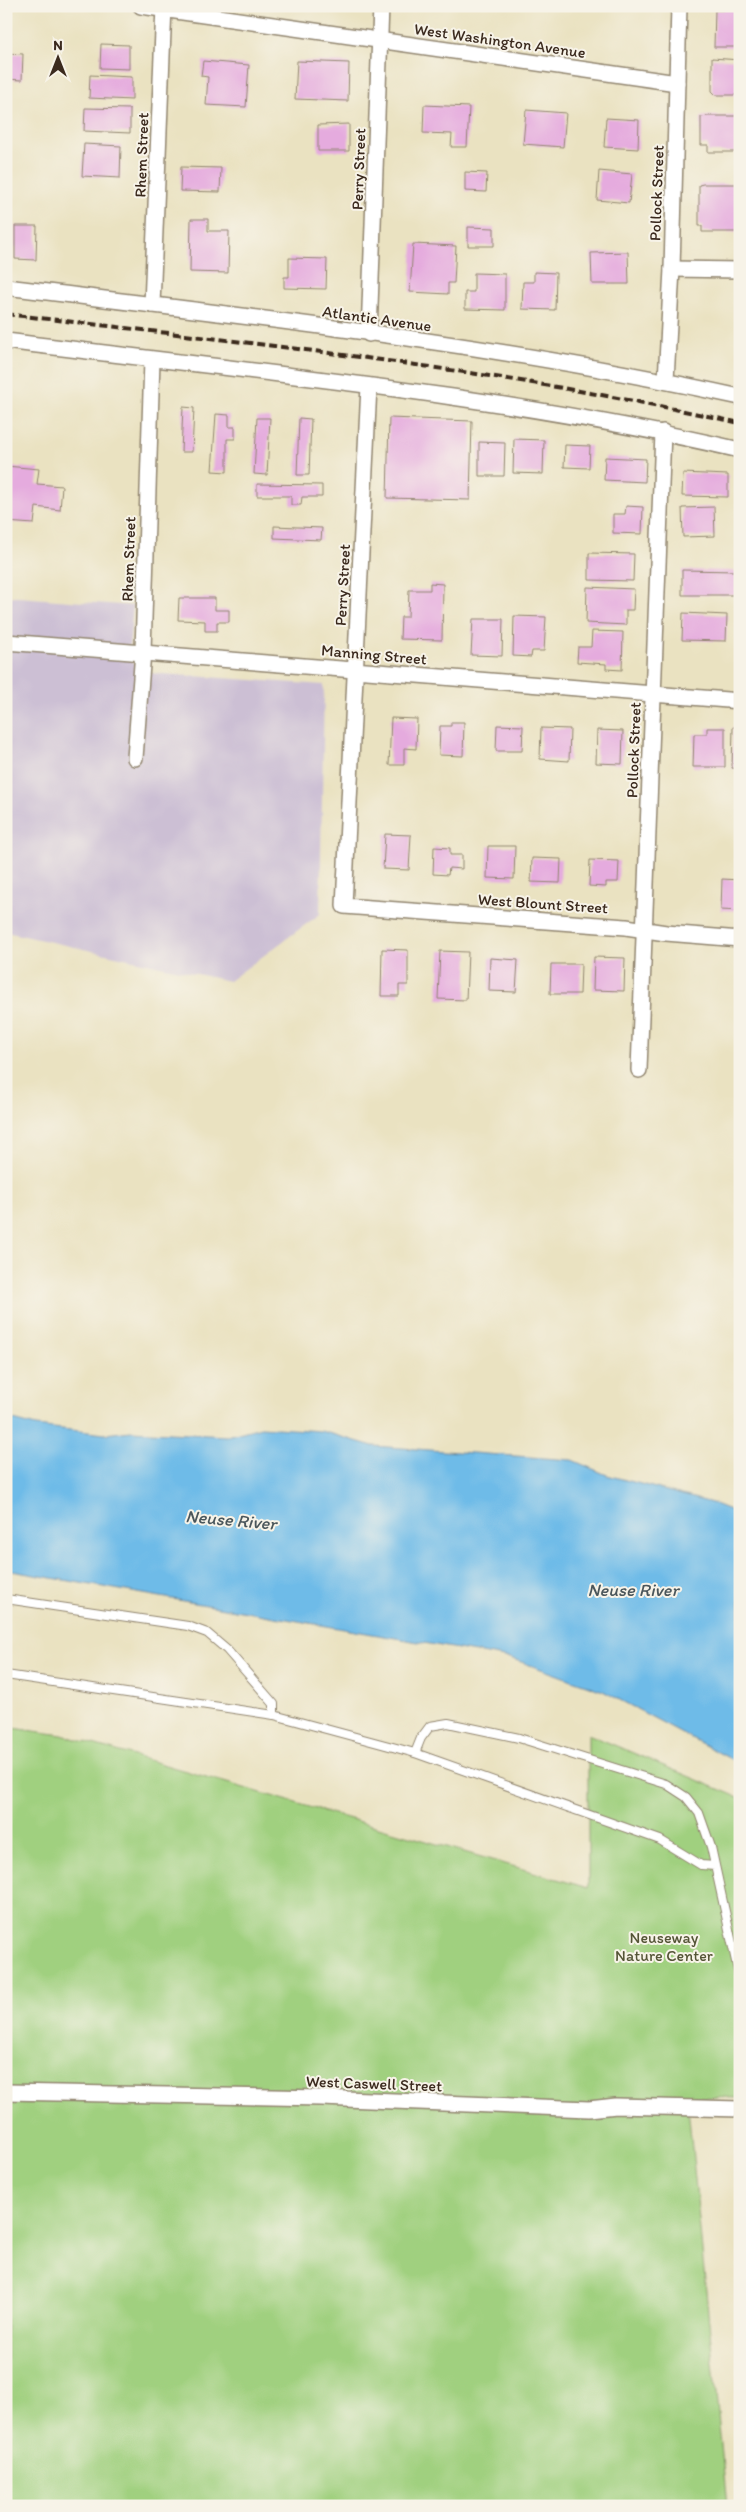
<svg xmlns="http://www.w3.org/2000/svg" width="746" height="2512" viewBox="0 0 746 2512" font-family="Itim,sans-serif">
<rect width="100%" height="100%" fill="#f7f3e8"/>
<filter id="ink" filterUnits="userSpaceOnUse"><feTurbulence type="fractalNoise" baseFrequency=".02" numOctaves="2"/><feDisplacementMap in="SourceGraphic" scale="10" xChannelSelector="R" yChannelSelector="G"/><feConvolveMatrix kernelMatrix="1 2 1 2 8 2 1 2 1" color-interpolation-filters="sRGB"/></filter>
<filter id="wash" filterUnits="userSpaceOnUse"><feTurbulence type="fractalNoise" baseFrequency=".0096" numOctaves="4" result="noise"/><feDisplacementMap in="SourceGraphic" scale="20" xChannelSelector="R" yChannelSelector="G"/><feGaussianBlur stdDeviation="1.12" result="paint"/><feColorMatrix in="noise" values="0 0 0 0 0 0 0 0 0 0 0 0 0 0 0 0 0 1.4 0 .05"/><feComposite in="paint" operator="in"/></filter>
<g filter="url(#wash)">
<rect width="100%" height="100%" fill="#eae2c1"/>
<!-- industrial -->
<path fill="#ccbfd4" d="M6,596L133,606L128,658L148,673L324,685L320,914L229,981L6,932Z"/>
<!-- green -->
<path fill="#a0d07f" stroke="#6e7d4e" d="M6,1727L62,1735L588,1888V1734L740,1798V2098L687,2097L727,2506H6Z"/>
<!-- water -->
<path fill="#6ebbe8" stroke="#547283" d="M6,1418L36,1426L105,1434L131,1431L227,1436L261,1427L321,1431L373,1446L572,1460L607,1475L712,1503L740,1514V1764L603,1691L510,1658L6,1570Z"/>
<g id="blocks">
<!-- building -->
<g fill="#e5abde">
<path d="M724,7L740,8L738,47H714L715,10H724Z"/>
<path d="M101,44L129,45V69L100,68Z"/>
<path d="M6,53L23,54L22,80L6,79Z"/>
<path d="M712,58L740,60V95H716L712,91Z"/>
<path d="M203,61L249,65L246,107L206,105L208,77L201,76Z"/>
<path d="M297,61L349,63L348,101L295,99Z"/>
<path d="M90,75L132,77V100L89,98Z"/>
<path d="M424,105L469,107L467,147H451L452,134L423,133Z"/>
<path d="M85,108L130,109V133L84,131Z"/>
<path d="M526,110L566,113L563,147L523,144Z"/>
<path d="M708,116H740V152H708V145H701V117Z"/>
<path d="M606,118L639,120L638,149L604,147Z"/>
<path d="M349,124V151H318V125Z"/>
<path d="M84,144L121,146L120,178L82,176Z"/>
<path d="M181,167L221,168L220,192L180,191Z"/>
<path d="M599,171L632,174L629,203L597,200Z"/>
<path d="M465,172L487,173L486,192L465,191Z"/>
<path d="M703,184H740V232H702V226H699V185Z"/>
<path d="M191,219H208V231H229L228,273L190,272Z"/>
<path d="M15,226H37L36,260L15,259Z"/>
<path d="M468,227L494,228V246H468Z"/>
<path d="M413,244L456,246L454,283H448V294L410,292Z"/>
<path d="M628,252L629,284H592L591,253Z"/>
<path d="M289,258L327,259L326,289L284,288V277H289Z"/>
<path d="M534,272L556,273L555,310L522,309L523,282H534Z"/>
<path d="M474,273L505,274V310L465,309V292H474Z"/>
<path d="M183,407L194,408L192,452H181Z"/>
<path d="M216,414L229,415V427H235V439H227V472L212,471Z"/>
<path d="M257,418H270L267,475L254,474Z"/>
<path d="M299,418L311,419L309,475H297Z"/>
<path d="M389,418L472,421L470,500L387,498Z"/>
<path d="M514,439L544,440L543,474L513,473Z"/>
<path d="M479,442L505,443L504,476H479Z"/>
<path d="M565,445L590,446L589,468L564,467Z"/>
<path d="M605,457L646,459L645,482L604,480Z"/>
<path d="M6,466L39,469L37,484L62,486L60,510L36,507L34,524L6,522Z"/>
<path d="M683,473L728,475V497L682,496Z"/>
<path d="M257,484L322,485V497H302L301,505H291V496H257Z"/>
<path d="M626,506L643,507L642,534L613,533V514H625Z"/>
<path d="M714,507L715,536L683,537L682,508Z"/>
<path d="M274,526L322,528L321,540L274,538Z"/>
<path d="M589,553L634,554L633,581L589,580Z"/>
<path d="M682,570L736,571V595H682Z"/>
<path d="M430,583L443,584L442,640L400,639L401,617H408L409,590H430Z"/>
<path d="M587,587L634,589L633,610H626V625L586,623Z"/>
<path d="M179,598H215V610H229V622H217V631H205V621L178,620Z"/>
<path d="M683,613L727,615L726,641L682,640Z"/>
<path d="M514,616L546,617L544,651H532L531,657L513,656Z"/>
<path d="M473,619H503L502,656L471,655Z"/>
<path d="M592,631L623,632L622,670L606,669V664L577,662L578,647H591Z"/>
<path d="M391,718L417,719L416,749L404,748V765H389Z"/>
<path d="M451,722H464L463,756L439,755L440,726H451Z"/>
<path d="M497,725L523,726L522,751H496Z"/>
<path d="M733,727H740V769L732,768Z"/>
<path d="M541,728L570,729L569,761L540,759Z"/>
<path d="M707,728H725V767H693L694,734H707Z"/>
<path d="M597,730L623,731L622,764L596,763Z"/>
<path d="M385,834L411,835L409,870L383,869Z"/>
<path d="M488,846H515L514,879L487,878Z"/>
<path d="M434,847L450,848V855H462V869L449,868L448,875L433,874Z"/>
<path d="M532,858L561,859L560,883L531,882Z"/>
<path d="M590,860L619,861L618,882H606V887L589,886Z"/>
<path d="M722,879L740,880V911L721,910Z"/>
<path d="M382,949L408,950V985H399V996H381Z"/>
<path d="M440,951L468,952L466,1000L438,999Z"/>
<path d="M594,957L625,958L624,991L593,990Z"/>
<path d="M490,958L518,960L516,992L489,991Z"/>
<path d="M551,964H581L580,994H550Z"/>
</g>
</g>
</g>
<g filter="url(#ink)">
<use href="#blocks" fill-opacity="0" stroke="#928670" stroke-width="1"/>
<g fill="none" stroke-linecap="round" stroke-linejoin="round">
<defs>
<g id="service">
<path d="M6,1599L188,1626L207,1633L227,1650L274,1704V1715"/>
<path d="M6,1675L274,1715L415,1753"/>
<path d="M715,1866L701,1865L660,1840L415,1753L421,1738L430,1726L448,1723L519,1738L666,1784L686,1797L699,1813L711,1847L740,1980"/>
</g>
<g id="minor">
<path d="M141,6L677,83"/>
<path d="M672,269L740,270"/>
<path d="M6,287C250,317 501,344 740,397"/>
<path d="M152,305L164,6"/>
<path d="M369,334L381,6"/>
<path d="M6,341C251,372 499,394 740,450"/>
<path d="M666,380L672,269L679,6"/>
<path d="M369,386L344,906L626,927L666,933L740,939"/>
<path d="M6,642L740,701"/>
<path d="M135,758L143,651L152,360"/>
<path d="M639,1070L663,432"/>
<path d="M6,2092L321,2098L589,2109L616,2106L740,2109"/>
</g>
</defs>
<!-- service casing -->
<use href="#service" stroke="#928670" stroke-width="10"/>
<!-- minor casing -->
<use href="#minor" stroke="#928670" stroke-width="18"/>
<!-- service -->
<use href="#service" stroke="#fff" stroke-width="8"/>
<!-- minor -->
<use href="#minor" stroke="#fff" stroke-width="15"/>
<!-- rail -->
<path stroke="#3b2a1e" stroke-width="4" stroke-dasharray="8 4" stroke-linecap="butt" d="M6,314C252,343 498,369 740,423"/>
</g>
</g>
<g text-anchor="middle" stroke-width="4" stroke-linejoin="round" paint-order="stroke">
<!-- street labels -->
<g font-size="16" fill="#3b2a1e" stroke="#f7f3e8">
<text transform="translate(500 40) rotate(8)" y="6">West Washington Avenue</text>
<text transform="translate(141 155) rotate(-88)" y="6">Rhem Street</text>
<text transform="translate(358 169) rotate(-88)" y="6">Perry Street</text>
<text transform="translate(656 193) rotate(-88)" y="6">Pollock Street</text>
<text transform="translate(377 318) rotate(8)" y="6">Atlantic Avenue</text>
<text transform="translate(128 559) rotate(-88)" y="6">Rhem Street</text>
<text transform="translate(342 585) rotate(-87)" y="6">Perry Street</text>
<text transform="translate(374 654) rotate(5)" y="6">Manning Street</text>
<text transform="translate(633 750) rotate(-88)" y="6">Pollock Street</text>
<text transform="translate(543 903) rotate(4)" y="6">West Blount Street</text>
<text transform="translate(374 2083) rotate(2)" y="6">West Caswell Street</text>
</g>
<!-- park labels -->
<g font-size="16" fill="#545436" stroke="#f7f3e8">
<text x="664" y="1943">Neuseway<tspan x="664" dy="18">Nature Center</tspan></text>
</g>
<!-- water labels -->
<g font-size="18" font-style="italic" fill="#4a565b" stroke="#f7f3e8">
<text transform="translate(231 1520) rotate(5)" y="6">Neuse River</text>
<text x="633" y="1596">Neuse River</text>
</g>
</g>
<!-- margin -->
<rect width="746" height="2512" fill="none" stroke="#f7f3e8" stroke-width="25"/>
<!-- north arrow -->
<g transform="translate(58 58)" stroke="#f7f3e8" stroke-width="4" paint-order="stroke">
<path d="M0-4L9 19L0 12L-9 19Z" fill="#3b2a1e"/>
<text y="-8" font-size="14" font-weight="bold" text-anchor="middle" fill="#3b2a1e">N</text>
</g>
</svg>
